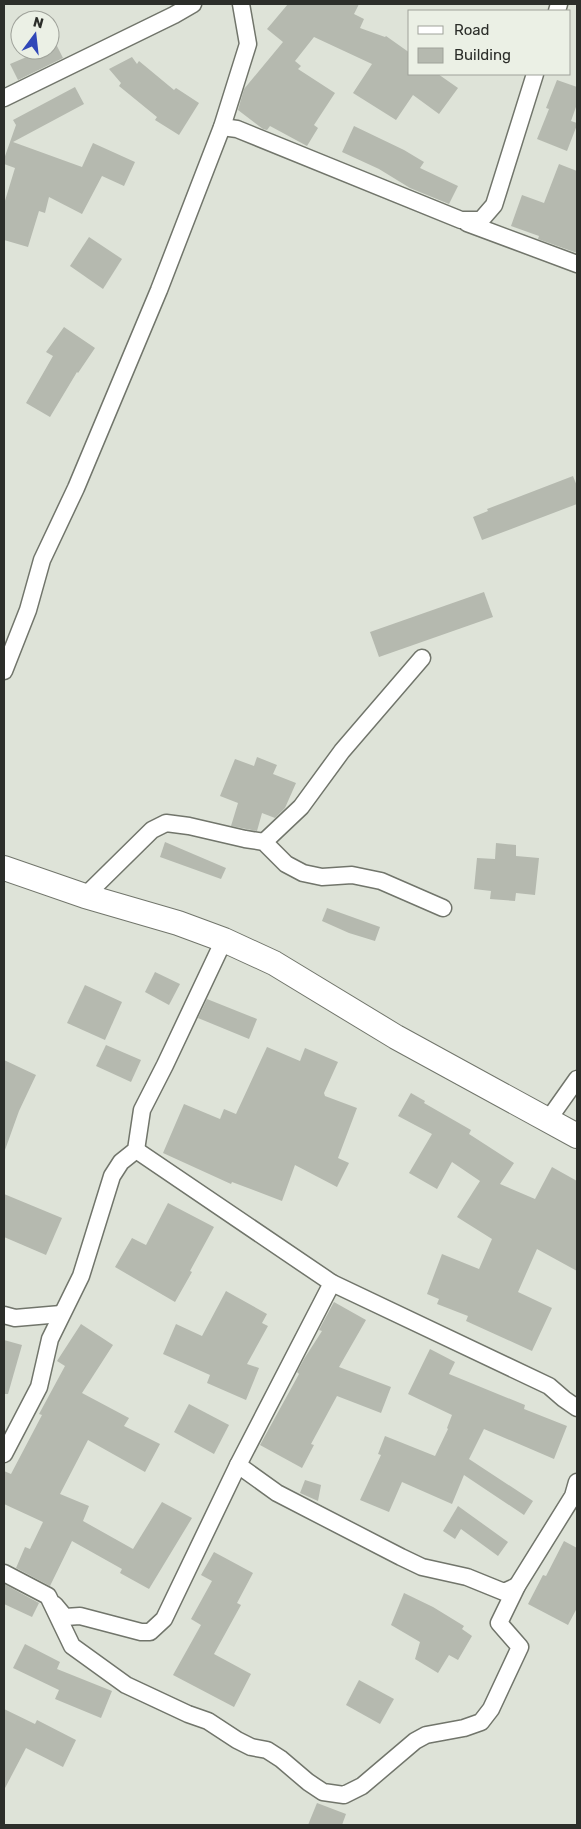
<svg xmlns="http://www.w3.org/2000/svg" width="581" height="1829" viewBox="0 0 581 1829" font-family="Rubik,sans-serif">
<rect width="100%" height="100%" fill="#dee3d8"/>
<!-- building -->
<g fill="#b5b9af">
<path d="M288,4H359L354,14L364,19L360,28L385,37L386,36L410,53V74H438L458,88L439,114L413,95L396,120L353,93L372,64L314,37L295,61L301,66L298,69L335,93L314,125L318,128L307,146L270,126L267,130L263,129L238,110L244,89L283,42L267,29Z"/>
<path d="M56,44L63,58L18,80L10,64L43,50H50V47Z"/>
<path d="M132,57L137,64L139,61L174,90L176,88L199,103L179,135L155,120L157,117L119,86L121,83L109,69Z"/>
<path d="M557,80L577,87V104L571,121L577,123V125L567,151L537,139L549,109L546,108Z"/>
<path d="M75,87L84,104L13,142L82,167L93,143L135,162L124,186L102,176L82,214L49,197L45,213L39,211L28,247L4,240V204L15,168L4,164V159L16,125L13,120Z"/>
<path d="M354,126L404,150L424,162L420,168L458,186L449,204L410,188L379,169L342,152Z"/>
<path d="M559,164L577,171V253L538,239L539,236L511,226L522,195L544,203Z"/>
<path d="M89,237L122,259L103,289L70,266Z"/>
<path d="M64,327L95,348L78,373L77,372L50,417L26,403L53,356L46,352Z"/>
<path d="M573,476L577,486V504L482,540L473,517L488,511L487,509Z"/>
<path d="M484,592L493,617L379,657L370,632Z"/>
<path d="M257,757L277,765L273,774L296,783L285,808L275,818L262,813L257,831L231,826L238,803L220,796L235,759L254,766Z"/>
<path d="M165,842L226,868L221,879L160,857Z"/>
<path d="M496,843L516,845V856L539,858L535,895L516,893L515,901L490,899L491,891L474,889L477,858L495,859Z"/>
<path d="M327,908L380,927L375,941L349,933L322,921Z"/>
<path d="M155,972L180,984L169,1005L145,992Z"/>
<path d="M85,985L122,1002L105,1040L67,1023Z"/>
<path d="M207,999L257,1019L249,1039L198,1018Z"/>
<path d="M106,1045L141,1060L131,1082L96,1066Z"/>
<path d="M267,1047L300,1061L305,1048L338,1062L324,1093L325,1096L357,1108L338,1158L349,1163L337,1187L295,1165L282,1201L232,1182L231,1184L163,1153L184,1104L220,1119L224,1109L236,1114Z"/>
<path d="M4,1060L36,1075L19,1111L5,1150Z"/>
<path d="M411,1093L425,1101L424,1103L471,1130L469,1134L514,1163L500,1184L535,1199L552,1167L577,1181V1271L537,1249L518,1292L552,1308L532,1351L466,1321L468,1316L437,1304L439,1299L427,1294L442,1254L479,1269L492,1239L457,1217L480,1181L452,1162L437,1189L409,1173L432,1134L398,1116Z"/>
<path d="M4,1194L62,1218L46,1255L4,1237Z"/>
<path d="M168,1203L214,1227L190,1271L192,1272L175,1302L115,1267L132,1238L146,1245Z"/>
<path d="M226,1291L267,1314L262,1323L268,1326L247,1364L259,1368L246,1400L207,1383L210,1375L163,1354L176,1324L202,1336Z"/>
<path d="M334,1302L366,1320L339,1367L391,1387L381,1413L337,1396L311,1444L314,1445L302,1468L260,1445L299,1374L297,1372L304,1359L322,1331L319,1330Z"/>
<path d="M81,1324L113,1345L82,1393L129,1418L124,1426L160,1444L145,1472L88,1440L60,1494L89,1506L83,1521L133,1549L162,1502L192,1518L149,1589L120,1573L122,1569L72,1541L50,1586L16,1568L25,1547L30,1549L43,1522L4,1504V1471L11,1474L42,1415L39,1414L65,1366L57,1361Z"/>
<path d="M4,1340L22,1345L8,1394H4Z"/>
<path d="M430,1349L455,1362L449,1374L525,1405L524,1409L567,1426L554,1459L484,1429L469,1459L533,1501L524,1515L464,1475L452,1504L402,1482L389,1512L360,1500L381,1455L378,1454L385,1436L435,1456L448,1429L447,1428L452,1415L408,1394Z"/>
<path d="M189,1404L229,1425L214,1454L174,1432Z"/>
<path d="M305,1480L321,1485L318,1501L300,1493Z"/>
<path d="M458,1506L508,1542L498,1556L461,1529L455,1539L443,1531Z"/>
<path d="M564,1541L577,1548V1608L568,1625L528,1604L543,1575L546,1576Z"/>
<path d="M214,1552L253,1573L237,1603L241,1605L214,1654L251,1674L234,1707L173,1675L201,1625L191,1619L212,1581L201,1575Z"/>
<path d="M4,1584L39,1603L32,1617L4,1604Z"/>
<path d="M404,1593L433,1607L464,1626L462,1629L472,1636L458,1660L449,1655L438,1673L415,1659L420,1642L391,1625Z"/>
<path d="M25,1644L60,1662L57,1669L112,1691L101,1718L55,1699L59,1690L13,1668Z"/>
<path d="M359,1680L394,1699L380,1724L346,1705Z"/>
<path d="M4,1709L35,1724L37,1720L76,1740L63,1767L26,1748L4,1790Z"/>
<path d="M317,1803L346,1814L342,1825H308Z"/>
</g>
<g fill="none" stroke-linecap="round" stroke-linejoin="round">
<defs>
<g id="minor">
<path d="M557,11L559,4"/>
<path d="M4,98L174,15L193,4"/>
<path d="M222,127L237,129L461,220H481L494,205L535,74"/>
<path d="M467,223L577,264"/>
<path d="M4,671L28,610L42,560L76,488L159,290L222,127L248,44L241,4"/>
<path d="M264,842L301,807L342,751L422,658"/>
<path d="M85,896L152,830L166,823L189,826L245,839L264,842L286,864L303,873L322,877L352,875L381,881L443,908"/>
<path d="M548,1120L577,1079"/>
<path d="M136,1150L332,1283L549,1386L564,1399L577,1408"/>
<path d="M4,1315L15,1318L61,1314"/>
<path d="M4,1454L39,1387L50,1339L81,1276L112,1176L121,1162L136,1150L142,1110L165,1065L224,940"/>
<path d="M238,1465L277,1493L401,1557L422,1567L467,1577L504,1592L517,1586"/>
<path d="M4,1573L48,1596L72,1646L126,1685L188,1714L208,1721L237,1740L251,1747L267,1750L281,1759L308,1782L323,1792L344,1795L362,1786L415,1741L426,1735L464,1728L481,1722L491,1709L520,1647L499,1623L517,1586L573,1496L577,1482"/>
<path d="M55,1605L65,1617L80,1616L141,1632H150L164,1619L238,1465L332,1283"/>
</g>
<path id="secondary" d="M4,868L85,896L178,923L224,940L274,963L396,1037L577,1136"/>
</defs>
<!-- minor casing -->
<use href="#minor" stroke="#71756b" stroke-width="19"/>
<!-- secondary casing -->
<use href="#secondary" stroke="#71756b" stroke-width="26"/>
<!-- minor -->
<use href="#minor" stroke="#fff" stroke-width="16"/>
<!-- secondary -->
<use href="#secondary" stroke="#fff" stroke-width="24"/>
</g>
<!-- border -->
<rect width="581" height="1829" fill="none" stroke="#2c2e2a" stroke-width="10"/>
<!-- legend -->
<rect x="408" y="10" width="162" height="65" fill="#ebf0e5" stroke="#9fa29a"/>
<rect x="418" y="26" width="25" height="8" fill="#ffffff" stroke="#9fa29a"/>
<text x="454" y="35" font-size="15" fill="#2c2e2a">Road</text>
<rect x="418" y="48" width="25" height="15" fill="#b5b9af" stroke="#9fa29a"/>
<text x="454" y="60" font-size="15" fill="#2c2e2a">Building</text>
<!-- north arrow -->
<g transform="translate(35 35) rotate(15)"><circle r="24" fill="#ebf0e5" stroke="#9fa29a"/>
<path d="M0-4L9 19L0 12L-9 19Z" fill="#3047b8"/>
<text y="-8" font-size="14" font-weight="bold" text-anchor="middle" fill="#2c2e2a">N</text>
</g>
</svg>
